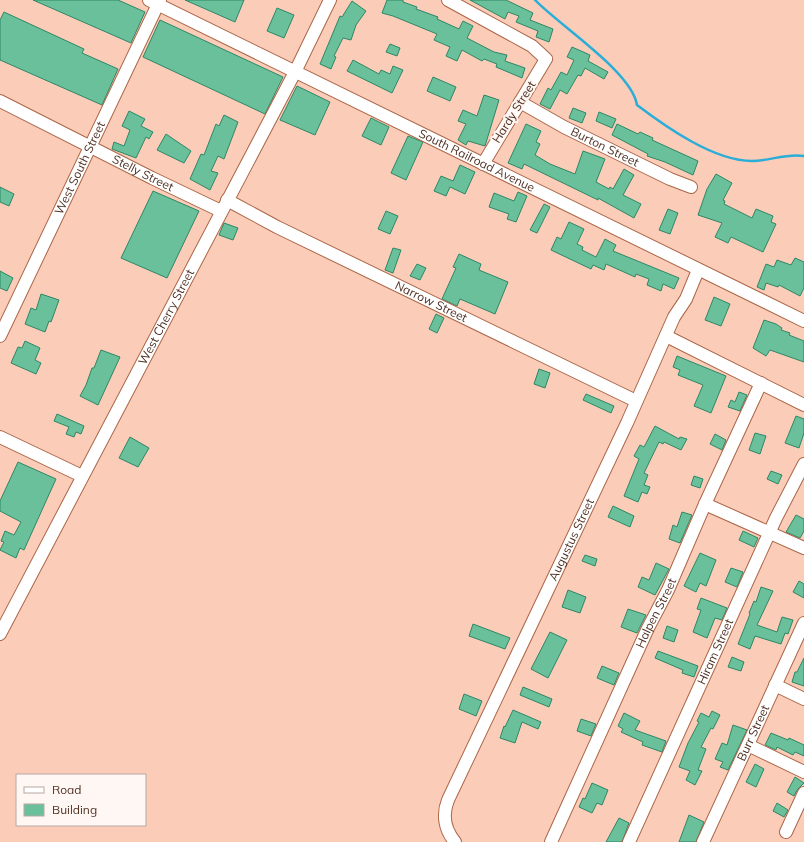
<svg xmlns="http://www.w3.org/2000/svg" width="804" height="842" viewBox="0 0 804 842" font-family="Mulish,sans-serif">
<rect width="100%" height="100%" fill="#fbccb8"/>
<g fill="none" stroke-linecap="round" stroke-linejoin="round">
<!-- stream -->
<path stroke="#2aaed7" stroke-width="2.5" d="M535,0C560,26 632,72 637,105C666,127 714,161 752,161C770,161 786,153 804,156"/>
</g>
<!-- building -->
<g fill="#6bc09c" stroke="#2d8765">
<path d="M33,0H118L145,12L131,43Z"/>
<path d="M185,0H244L235,22Z"/>
<path d="M387,0H403V2L417,7L416,9L438,17L437,19L459,29L463,21L473,26L467,38L494,52L507,55L505,61L525,68L522,78L496,67L497,64L484,59L482,61L462,50L457,61L446,56L450,47L434,40L437,34L393,16L382,13Z"/>
<path d="M470,0H506L533,13L530,20L553,29L549,42L536,37L538,31L516,22L519,16L508,12L505,19Z"/>
<path d="M352,1L366,11L356,25L351,40L343,38L334,56L336,57L331,69L320,64L340,16L342,17Z"/>
<path d="M277,8L294,15L284,38L267,31Z"/>
<path d="M4,12L84,49L82,53L118,69L102,105L0,60V20Z"/>
<path d="M160,20L283,77L265,114L143,57Z"/>
<path d="M390,44L400,48L397,56L386,52Z"/>
<path d="M572,47L590,55L588,61L608,72L604,79L585,68L581,76L578,75L567,94L560,90L550,109L540,104L548,88L551,90L561,72L567,75L574,60L567,57Z"/>
<path d="M353,60L379,74L381,70L390,74L393,66L403,70L392,93L347,71Z"/>
<path d="M433,77L456,87L450,101L427,91Z"/>
<path d="M297,86L330,102L315,135L280,120Z"/>
<path d="M484,95L499,100L485,146L468,141L466,145L458,140L466,124L458,121L463,110L477,116Z"/>
<path d="M573,108L586,113L582,123L569,118Z"/>
<path d="M129,111L145,119L141,126L153,132L149,139L146,137L136,158L112,149L114,142L124,146L130,130L122,126Z"/>
<path d="M599,112L616,119L612,128L596,121Z"/>
<path d="M224,115L238,122L224,159L218,156L211,171L218,173L210,190L190,179L201,154L204,155L216,124L219,126Z"/>
<path d="M371,118L389,127L381,145L362,136Z"/>
<path d="M526,124L541,131L536,142L540,144L535,155L550,164L575,174L583,151L605,159L596,182L609,189L610,187L613,189L624,169L634,175L623,195L641,204L634,218L598,198V200L524,164L522,169L508,163Z"/>
<path d="M617,124L638,134L640,132L653,138L652,140L698,161L693,175L665,162L647,156L648,154L612,135Z"/>
<path d="M166,134L191,151L184,163L157,150Z"/>
<path d="M408,136L423,142L406,180L391,173Z"/>
<path d="M460,165L475,172L465,194L450,187L446,196L434,191L441,176L453,181Z"/>
<path d="M716,174L732,183L723,200L725,201L724,204L752,218L756,209L773,216L771,222L776,224L763,252L731,237L728,243L715,237L722,223L698,215L707,189Z"/>
<path d="M0,187L14,194L9,206L0,202Z"/>
<path d="M153,191L199,211L167,278L121,258Z"/>
<path d="M518,192L527,196L516,222L507,219L509,214L489,207L494,193L514,201Z"/>
<path d="M544,204L550,207L537,233L530,230Z"/>
<path d="M668,209L678,213L670,234L659,230Z"/>
<path d="M386,211L398,216L390,234L378,229Z"/>
<path d="M569,222L584,229L577,244L583,247L582,250L596,257L605,239L616,245L613,251L679,278L674,289L663,284L661,291L647,285L649,279L636,274L635,277L606,264L604,270L593,265L591,269L551,250L557,237L561,239Z"/>
<path d="M224,223L238,228L233,240L219,235Z"/>
<path d="M393,248L401,250L393,273L385,270Z"/>
<path d="M459,254L481,264L479,270L508,282L495,314L460,299L457,306L442,299L456,268L453,267Z"/>
<path d="M795,258L804,262V288L800,296L779,285L778,287L766,283L764,290L757,287L766,264L774,267L777,260L791,265Z"/>
<path d="M417,264L426,268L420,280L410,276Z"/>
<path d="M0,271L13,278L7,291L0,288Z"/>
<path d="M41,294L59,300L51,322L49,321L45,332L25,324L31,308L36,310Z"/>
<path d="M714,297L730,304L721,326L705,320Z"/>
<path d="M436,314L444,318L437,333L429,329Z"/>
<path d="M764,320L776,324L782,328L781,330L790,333L789,335L804,341V362L770,350L766,356L753,348Z"/>
<path d="M25,341L40,348L35,360L41,363L36,374L11,363L18,347L22,348Z"/>
<path d="M101,350L120,357L98,405L80,396L86,385L92,368H94Z"/>
<path d="M677,356L726,376L711,413L694,406L703,385L678,375L680,370L673,367Z"/>
<path d="M539,369L550,373L545,388L534,384Z"/>
<path d="M739,392L747,395L740,411L728,407L731,400L735,402Z"/>
<path d="M586,394L614,406L611,413L583,400Z"/>
<path d="M57,414L84,426L81,434L76,432L74,437L66,434L69,427L54,421Z"/>
<path d="M796,416L804,419V433L799,448L785,443Z"/>
<path d="M655,426L679,439L680,437L687,439L681,450L664,442L663,444L659,442L644,473L648,475L644,485L650,487L647,494L642,492L638,502L624,496L639,459L634,456L640,445L644,447Z"/>
<path d="M755,433L766,436L760,454L749,450Z"/>
<path d="M715,434L726,440L722,450L710,444Z"/>
<path d="M130,437L149,448L138,467L119,458Z"/>
<path d="M18,462L56,479L24,550L20,548L16,558L0,550L4,542L1,541L5,531L14,535L21,522L0,511V501Z"/>
<path d="M771,471L782,475L778,484L767,479Z"/>
<path d="M694,476L703,479L700,488L691,485Z"/>
<path d="M613,506L634,516L630,527L608,517Z"/>
<path d="M682,512L692,515L680,543L669,539L673,525L677,527Z"/>
<path d="M796,515L804,519V531L800,538L786,532Z"/>
<path d="M743,531L758,538L754,547L739,540Z"/>
<path d="M700,553L716,560L706,586L700,583L696,592L684,586Z"/>
<path d="M585,555L597,559L595,566L582,561Z"/>
<path d="M656,563L669,569L655,595L638,587L642,577L649,580Z"/>
<path d="M731,568L743,572L737,587L725,582Z"/>
<path d="M799,581L804,584V598L793,592Z"/>
<path d="M761,587L773,591L757,625L777,632L782,617L793,620L788,634L785,633L781,644L755,636L750,649L738,644L750,614L749,613L754,601L756,602Z"/>
<path d="M568,590L586,597L580,613L562,607Z"/>
<path d="M701,598L727,608L722,620L715,618L707,638L693,632L701,610L697,609Z"/>
<path d="M628,609L646,615L637,633L621,627Z"/>
<path d="M473,624L510,638L505,649L469,636Z"/>
<path d="M667,626L678,630L674,642L663,638Z"/>
<path d="M550,632L567,640L548,678L531,669Z"/>
<path d="M658,651L698,666L694,677L682,673L683,670L655,658Z"/>
<path d="M732,657L744,662L741,671L728,667Z"/>
<path d="M804,658V686L792,682L795,672H797Z"/>
<path d="M602,666L619,673L614,685L597,678Z"/>
<path d="M523,687L552,699L549,707L520,695Z"/>
<path d="M464,694L482,701L476,716L459,709Z"/>
<path d="M513,710L541,722L538,729L522,722L515,743L500,738L504,726L505,727Z"/>
<path d="M712,711L720,715L713,729L711,728L701,747L706,749L698,770L702,771L695,785L686,780L690,771L679,767L688,743L699,722L697,721L701,713L709,717Z"/>
<path d="M624,713L640,721L635,730L666,741L662,752L642,745L643,742L621,732L623,729L618,726Z"/>
<path d="M581,719L596,724L591,736L577,731Z"/>
<path d="M733,725L747,730L728,770L720,767L723,762L715,759L722,743L727,745Z"/>
<path d="M771,733L788,740L789,738L804,745V756L795,752L793,755L777,747L776,750L765,745Z"/>
<path d="M755,764L764,769L756,787L746,782Z"/>
<path d="M795,777L804,783L797,790L794,796L787,792Z"/>
<path d="M592,783L608,790L602,805L597,803L592,813L579,807L583,798L585,799Z"/>
<path d="M777,803L788,810L784,817L773,811Z"/>
<path d="M689,815L704,822L696,842H679Z"/>
<path d="M619,818L629,823L622,842H606Z"/>
</g>
<g fill="none" stroke-linecap="round" stroke-linejoin="round">
<defs>
<g id="minor">
<path id="s1" d="M149,0L804,321"/>
<path d="M448,0L532,46L546,59L483,164"/>
<path id="s2" d="M0,101L152,178L221,211"/>
<path id="s3" d="M520,102L564,127L670,179L691,187"/>
<path id="s4" d="M227,200L277,227L636,401"/>
<path id="s5" d="M0,336L160,0"/>
<path d="M666,336L804,405"/>
<path d="M0,437L82,476"/>
<path d="M705,504L804,548"/>
<path id="s6" d="M0,634L295,72L330,0"/>
<path d="M775,685L804,699"/>
<path d="M748,745L804,772"/>
<path d="M786,832L804,793"/>
<path id="s7" d="M455,842C445,830 442,815 448,800L627,423L674,317L686,299L698,270"/>
<path id="s8" d="M551,842L648,628L668,590L705,504L761,383"/>
<path id="s9" d="M629,842L776,518L804,464"/>
<path id="s10" d="M703,842L804,623"/>
</g>
</defs>
<!-- minor casing -->
<use href="#minor" stroke="#ab6647" stroke-width="14"/>
<!-- minor -->
<use href="#minor" stroke="#fff" stroke-width="12"/>
</g>
<g text-anchor="middle" stroke-width="4" stroke-linejoin="round" paint-order="stroke">
<!-- street labels -->
<g font-size="12" fill="#503124" stroke="#fff7f3">
<text transform="translate(514 112) rotate(-58)" y="4">Hardy Street</text>
<text dy="4" stroke="none"><textPath href="#s3" startOffset="96">Burton Street</textPath></text>
<text dy="4" stroke="none"><textPath href="#s1" startOffset="365">South Railroad Avenue</textPath></text>
<text dy="4" stroke="none"><textPath href="#s5" startOffset="186">West South Street</textPath></text>
<text dy="4" stroke="none"><textPath href="#s2" startOffset="160">Stelly Street</textPath></text>
<text dy="4" stroke="none"><textPath href="#s4" startOffset="228">Narrow Street</textPath></text>
<text dy="4" stroke="none"><textPath href="#s6" startOffset="358">West Cherry Street</textPath></text>
<text dy="4" stroke="none"><textPath href="#s7" startOffset="333">Augustus Street</textPath></text>
<text dy="4" stroke="none"><textPath href="#s8" startOffset="252">Halpen Street</textPath></text>
<text dy="4" stroke="none"><textPath href="#s9" startOffset="209">Hiram Street</textPath></text>
<text dy="4" stroke="none"><textPath href="#s10" startOffset="120">Burr Street</textPath></text>
</g>
</g>
<!-- legend -->
<rect x="16" y="774" width="130" height="52" fill="#fff7f3" stroke="#b9a8a0"/>
<rect x="24" y="787" width="20" height="6" fill="#ffffff" stroke="#b9a8a0"/>
<text x="52" y="794" font-size="12" fill="#503124">Road</text>
<rect x="24" y="804" width="20" height="12" fill="#6bc09c" stroke="#b9a8a0"/>
<text x="52" y="814" font-size="12" fill="#503124">Building</text>
</svg>
